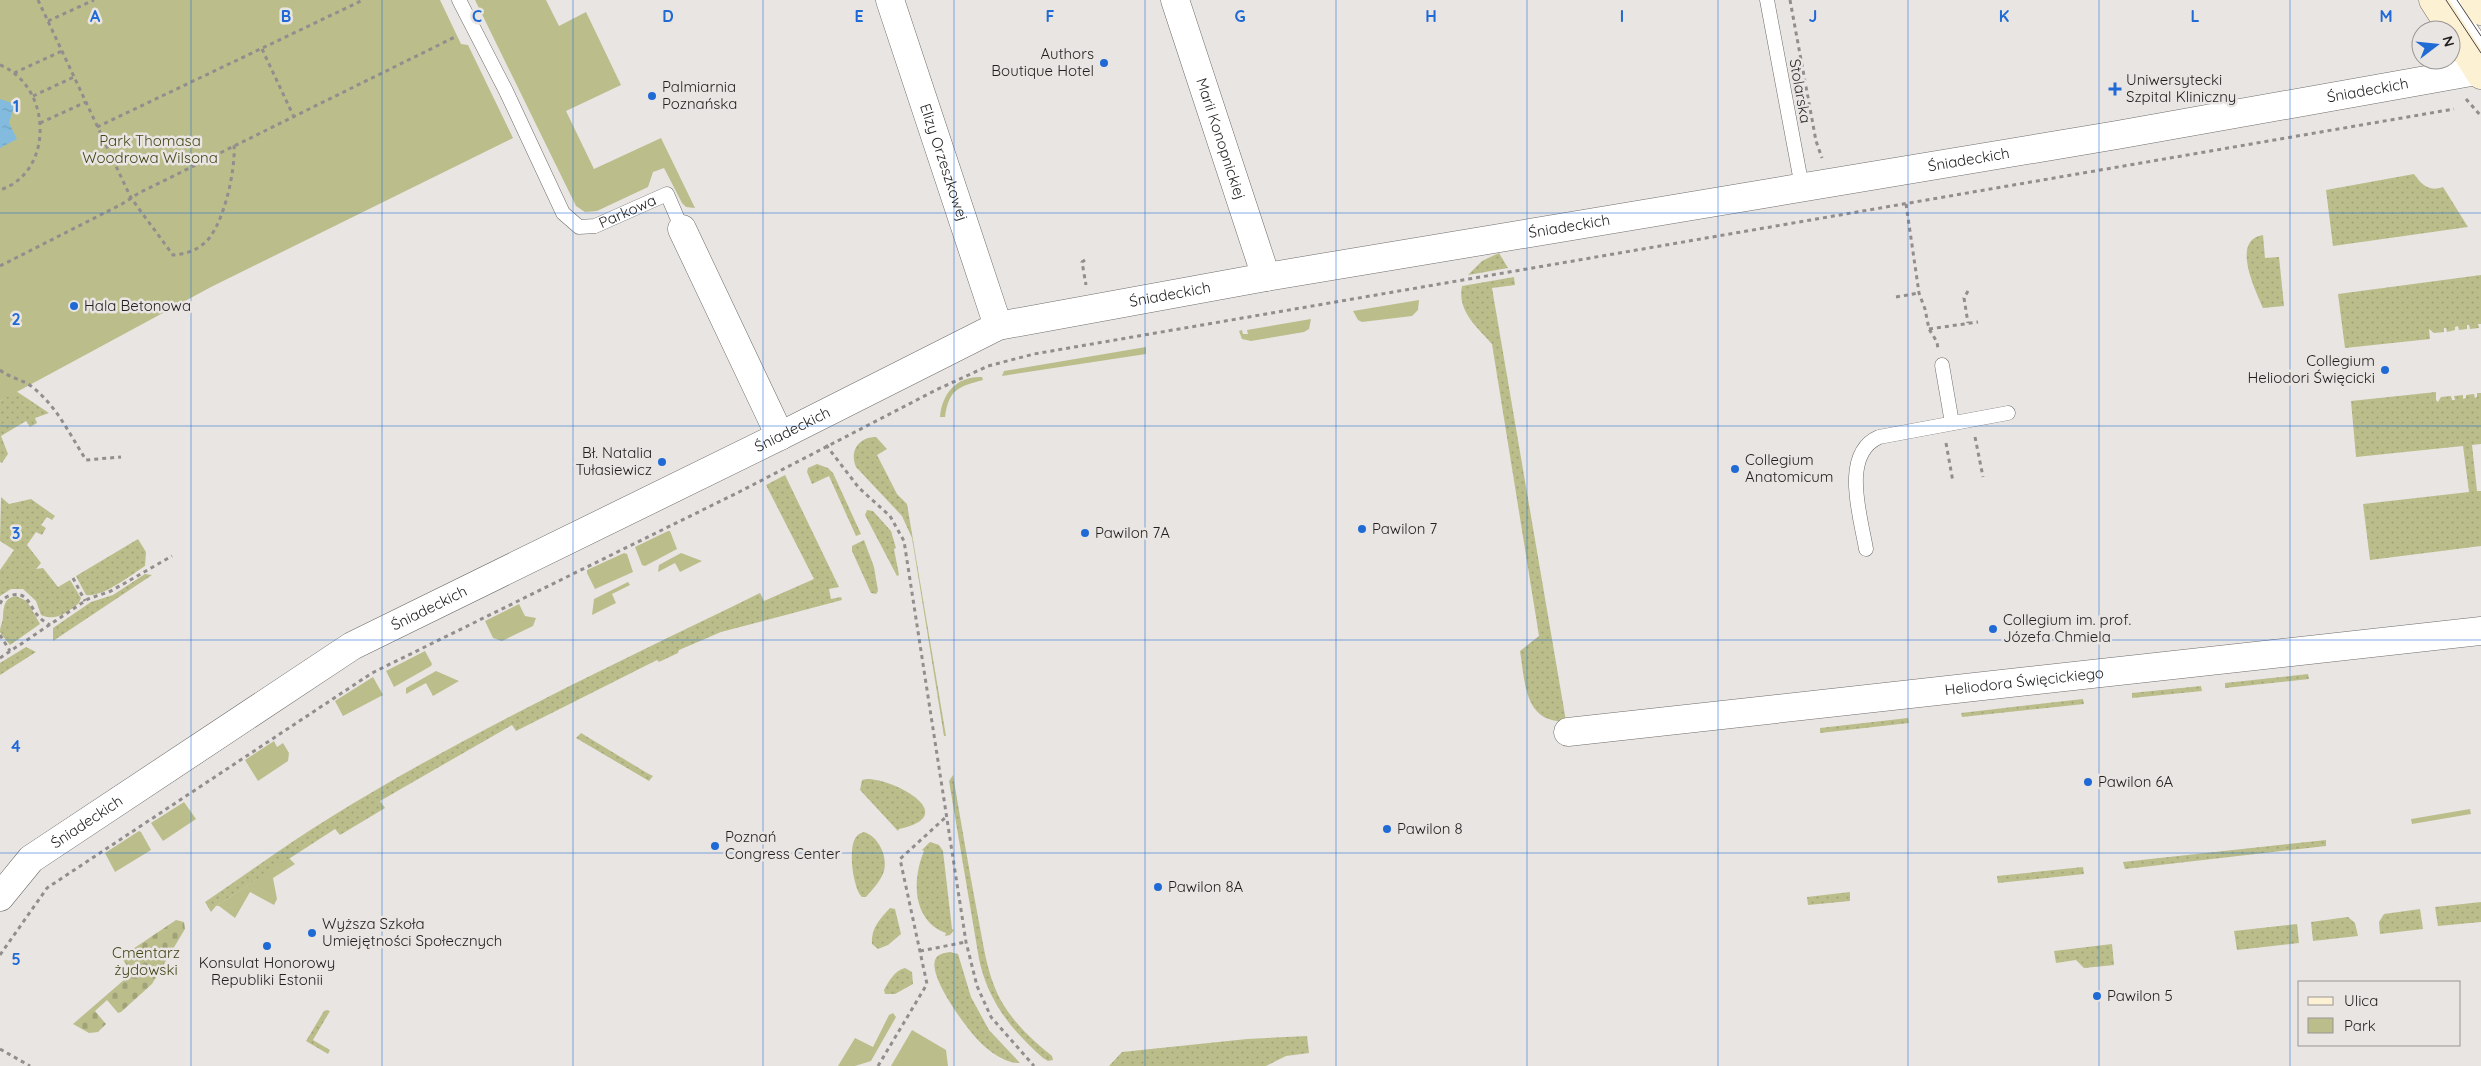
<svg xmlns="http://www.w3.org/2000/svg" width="2481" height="1066" viewBox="0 0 2481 1066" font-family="Quicksand,sans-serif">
<defs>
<pattern id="grass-dots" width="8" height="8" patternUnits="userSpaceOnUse" patternTransform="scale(1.25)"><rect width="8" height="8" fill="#bbbe8b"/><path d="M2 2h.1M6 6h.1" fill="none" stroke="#a0a378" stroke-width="1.8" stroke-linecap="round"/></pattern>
<pattern id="cemetery-stones" width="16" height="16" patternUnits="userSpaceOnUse" patternTransform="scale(1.25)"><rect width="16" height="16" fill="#bbbe8b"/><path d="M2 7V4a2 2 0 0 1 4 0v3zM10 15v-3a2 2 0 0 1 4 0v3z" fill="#a0a378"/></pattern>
<pattern id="water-ripples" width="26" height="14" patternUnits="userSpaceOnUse" patternTransform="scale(1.25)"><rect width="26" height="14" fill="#82bbde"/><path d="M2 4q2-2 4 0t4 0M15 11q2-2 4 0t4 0" fill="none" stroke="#70a0be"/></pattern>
</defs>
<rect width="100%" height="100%" fill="#e9e5e3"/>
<!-- grass -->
<g fill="url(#grass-dots)">
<path d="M2414,174C2422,185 2429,192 2443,187L2468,227L2333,246L2326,190Z"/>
<path d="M2263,235L2265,258L2279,257L2284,306L2263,308C2256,291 2230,240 2263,235Z"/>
<path d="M1499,253L1508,268L1468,275L1482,261Z"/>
<path d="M2481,275V324H2478L2479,328L2470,329L2469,325H2467V329L2459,330L2458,326L2455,327V330L2447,332L2446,328H2444V332L2434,333L2429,329L2430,339L2345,348L2338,294Z"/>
<path d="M1514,277L1515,285L1492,288L1566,721C1524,724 1525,681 1520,651L1539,636L1492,344C1477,327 1457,311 1462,286Z"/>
<path d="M16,391L49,413L35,418L37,423L30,427L26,421L1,436L8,454L2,463L0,462V401Z"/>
<path d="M2436,392V400L2438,402L2441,397L2451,396L2452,400H2455L2454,396L2463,395V399L2466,398V395L2474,394L2475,398L2477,397V393H2481V444L2472,445L2477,491H2481V546L2370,560L2363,504L2469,492L2463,446L2356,457L2351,401Z"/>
<path d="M876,437L887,449L877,455L897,494L907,504L946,736H944L912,538L902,516L856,467C849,451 859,437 876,437Z"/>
<path d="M817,464L828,468L833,473L861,534L856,536L829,476L812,484L807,472L808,468Z"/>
<path d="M785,475L839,587L829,589L831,599L841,597L842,600L721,632L679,650L678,653L659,662L657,660L516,731L512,725L380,801L385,808L340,835L335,829L216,906L211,912L205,902C247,874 288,843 331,817C468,732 615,664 760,593L764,601L814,579L766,485Z"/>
<path d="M1,497L9,504L31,499L55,516L52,520L47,517L41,525L46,528L42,535L36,532L27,545L41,563L36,569L43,568L58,587L70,580L81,598L79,603C68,612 56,622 41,615L36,601L23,589H11L0,596V570L14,550L0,541Z"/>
<path d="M867,510L873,511L891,531L896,548L894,549L899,575L897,576L865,515Z"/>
<path d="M138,539L146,552L145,566C131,575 102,598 86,595L76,576Z"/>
<path d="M864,540L874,567L878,591L876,594L871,593L852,551V546Z"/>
<path d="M145,574L152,575L53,641V628L91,602L113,595Z"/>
<path d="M16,596L27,601L40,624L10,645C7,641 2,636 0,632C0,626 3,622 3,617C4,606 4,598 16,596Z"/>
<path d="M26,647L36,652L0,675V663Z"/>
<path d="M2308,674L2309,679L2225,688V683Z"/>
<path d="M2201,686L2202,691L2132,698V693Z"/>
<path d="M2083,699L2084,704L1962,717L1961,713Z"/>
<path d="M1908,718L1909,723L1820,733V728Z"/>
<path d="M581,733L647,773L653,776L649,781L576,738Z"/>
<path d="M953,775C961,822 969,870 978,917C984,947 987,977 1003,1004C1016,1025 1033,1041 1052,1056L1053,1060L1048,1061L1043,1058C1011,1030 988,1001 979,959L949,781Z"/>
<path d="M867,779C896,779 962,816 899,829L898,831L860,790L862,780Z"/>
<path d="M864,832C878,836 888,856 884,871C881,881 872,890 866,897H862C853,889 847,845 857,836C858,834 861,833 864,832Z"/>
<path d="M2326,840V846L2125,869L2123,862Z"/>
<path d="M930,842L939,845L943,851L952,929L954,930L950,935L945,936L946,933C912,921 912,879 924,851L922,850Z"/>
<path d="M2083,867L2084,874L1998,883L1997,876Z"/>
<path d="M1850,892V901L1808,905L1807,897Z"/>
<path d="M2481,902V922L2438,926L2435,907Z"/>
<path d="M890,908L895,909L901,934L888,945L878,949L872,944C871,928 880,919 890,908Z"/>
<path d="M2420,909L2423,929L2380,934L2379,922L2384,914Z"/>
<path d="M2348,917L2355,923L2358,936L2313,941L2311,922Z"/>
<path d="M2297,924L2299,943L2237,950L2234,931Z"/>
<path d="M2112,944L2114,965L2084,968L2076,960L2056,963L2054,951Z"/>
<path d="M950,952L958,954L971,997L989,1030L1020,1063C1005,1064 986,1049 977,1039C965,1026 926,974 936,958C940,953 945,953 950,952Z"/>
<path d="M905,968L912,972L913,984L895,994H885L884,990C889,981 895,970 905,968Z"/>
<path d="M327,1010L330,1011L313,1040L330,1050L328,1054L306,1041L324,1011Z"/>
<path d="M1307,1036L1309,1053L1286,1056L1266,1066H1109L1122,1052L1247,1039Z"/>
</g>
<!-- cemetery -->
<path fill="url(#cemetery-stones)" d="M176,920L184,922L185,929L152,984L121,1012L118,1013L107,1000L95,1011L106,1024L98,1032L89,1033L73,1024L132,973L121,957Z"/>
<!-- green -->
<g fill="#bbbe8b">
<path d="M0,0H440L461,44L468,45L513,138L211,287L0,401Z"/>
<path d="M475,0H546L559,26L586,12L621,85L566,111L594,169L661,138L695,208L686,207L682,203L664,168L653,172L648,187L597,211L585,212L576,206Z"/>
<path d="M1419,300L1418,310L1412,316L1362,322L1358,320L1353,311Z"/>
<path d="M1311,319L1309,329L1304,332L1251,341L1242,339L1239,331L1242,330L1243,334H1248L1247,330Z"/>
<path d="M1146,347V354L1002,376L1004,371Z"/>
<path d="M982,377L983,380C958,387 949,389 945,417H940C942,393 957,376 982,377Z"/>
<path d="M668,531H670L677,549L645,566L642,565L635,547Z"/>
<path d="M624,553L627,554L633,572L595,589L587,573V570Z"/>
<path d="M681,553L702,561L680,572L675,563L658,572L659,565Z"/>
<path d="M628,582L630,585L612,594L616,603L592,615L594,599Z"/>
<path d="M519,604L525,616L536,618L533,626L502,641L493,638L485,621Z"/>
<path d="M425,651L432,664L431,666L394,687L386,671Z"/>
<path d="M436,671L459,681L433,696L426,683L406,694V688Z"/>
<path d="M373,677L383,695L343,716L335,701Z"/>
<path d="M274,741L277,747L283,743L289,753L288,761L258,781L245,760Z"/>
<path d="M184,802L196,819L163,841L151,823Z"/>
<path d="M2470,809L2471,814L2412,824L2411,819Z"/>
<path d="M139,831L141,832L151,850L115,872L105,853Z"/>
<path d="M289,858L295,864L273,878L277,899L274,905L250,892L235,918L219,906H216Z"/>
<path d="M893,1013L896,1017L871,1061L855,1066H838L855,1038L873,1047L889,1015Z"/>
<path d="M912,1030L946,1050L948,1066H891Z"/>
</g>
<!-- water -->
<path fill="url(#water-ripples)" d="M0,99L15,104L9,123L17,139L0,148Z"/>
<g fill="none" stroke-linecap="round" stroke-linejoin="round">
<defs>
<g id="lane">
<path id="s1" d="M459,0L506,91L563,213L579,227L595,226L667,194L682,229"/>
<path d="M1767,0L1802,187"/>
<path d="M2452,0L2481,44"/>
<path d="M1942,365L1952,423"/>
<path d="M1866,549C1861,518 1840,454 1879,437L2008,413"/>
</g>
<g id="street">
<path id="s2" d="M890,0L998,326"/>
<path id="s3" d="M1175,0L1266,277"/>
<path d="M682,229L780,436"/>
<path id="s4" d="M1568,732L2481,631"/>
<path id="s5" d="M0,897L31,859L352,646L780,436L998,326L1266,277L2117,135L2471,72L2481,67"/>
</g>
<g id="secondary">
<path d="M2433,0L2481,75"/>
<path d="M2474,0L2481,11"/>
</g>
</defs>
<!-- lane casing -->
<use href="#lane" stroke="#6f6c6a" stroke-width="15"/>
<!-- street casing -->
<use href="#street" stroke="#6f6c6a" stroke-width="29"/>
<!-- secondary casing -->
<use href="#secondary" stroke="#6f6c6a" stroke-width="29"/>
<!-- path -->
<g stroke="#918e8d" stroke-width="3" stroke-dasharray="4 4" stroke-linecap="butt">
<path d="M38,0L131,198L173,255C183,254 193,252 202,245C223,231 236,169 234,145"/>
<path d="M1790,0L1816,141L1822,158"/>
<path d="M48,21L94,0"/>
<path d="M262,49L293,115"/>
<path d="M2416,56L2421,51"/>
<path d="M0,65C52,86 55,172 0,190"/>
<path d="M14,73L62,51"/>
<path d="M33,96L74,77"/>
<path d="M2466,99L2481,116"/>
<path d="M40,123L86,102"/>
<path d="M97,127L363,0"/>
<path d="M1906,204L1919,293L1925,309L1929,329L1937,342L1938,349"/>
<path d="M1085,260L1082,262L1086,285"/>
<path d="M0,266L122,204L139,193L457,36"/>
<path d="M1968,291L1964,298L1968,323"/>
<path d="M1896,297L1919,293"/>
<path d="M1929,329L1978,322"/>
<path d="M0,370C10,378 21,379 31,386C56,405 69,433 86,460L121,457"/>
<path d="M1975,437L1983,477"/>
<path d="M1946,443L1953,482"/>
<path d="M826,445L859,488L890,516L904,541L966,942L977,986L991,1017L1034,1066"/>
<path d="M73,578L85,601"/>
<path d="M0,604C2,599 7,596 12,595C29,591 30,609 40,618C43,621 47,623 50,625"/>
<path d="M0,635L10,651"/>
<path d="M0,658L88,599L111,591L172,556"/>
<path d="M920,951L966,942"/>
<path d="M0,955L47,888L372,673L739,492L936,390L988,366L1034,354L2454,109"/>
<path d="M0,1049L30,1066"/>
<path d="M878,1066L927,984L900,859L947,816"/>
</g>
<!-- lane -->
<use href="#lane" stroke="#fff" stroke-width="14"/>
<!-- street -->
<use href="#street" stroke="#fff" stroke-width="28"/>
<!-- secondary -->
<use href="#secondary" stroke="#fdf1d4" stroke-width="28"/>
<!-- tram -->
<g stroke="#464343" stroke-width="1">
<path d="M2446,0L2481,53"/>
<path d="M2457,0L2481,36"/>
</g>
</g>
<!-- grid -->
<path fill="none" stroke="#206ad5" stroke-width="1" stroke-opacity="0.55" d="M191,0V1066M382,0V1066M573,0V1066M763,0V1066M954,0V1066M1145,0V1066M1336,0V1066M1527,0V1066M1718,0V1066M1908,0V1066M2099,0V1066M2290,0V1066M0,213H2481M0,426H2481M0,640H2481M0,853H2481"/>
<!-- markers -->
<g fill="#206ad5" stroke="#e9e5e3" stroke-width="2">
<circle cx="1104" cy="63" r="5"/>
<path d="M2112.5 81.5h5v5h5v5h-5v5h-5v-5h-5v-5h5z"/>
<circle cx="652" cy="96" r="5"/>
<circle cx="74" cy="306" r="5"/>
<circle cx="2385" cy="370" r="5"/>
<circle cx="662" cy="462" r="5"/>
<circle cx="1735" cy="469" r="5"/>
<circle cx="1362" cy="529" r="5"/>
<circle cx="1085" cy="533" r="5"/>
<circle cx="1993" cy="629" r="5"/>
<circle cx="2088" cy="782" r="5"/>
<circle cx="1387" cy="829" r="5"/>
<circle cx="715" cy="846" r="5"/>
<circle cx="1158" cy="887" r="5"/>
<circle cx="312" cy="933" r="5"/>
<circle cx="267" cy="946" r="5"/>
<circle cx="2097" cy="996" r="5"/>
</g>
<g text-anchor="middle" stroke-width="5" stroke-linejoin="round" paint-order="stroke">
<!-- poi labels -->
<g font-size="15" fill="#201e1e" stroke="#e9e5e3" text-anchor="start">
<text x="1094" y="59" text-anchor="end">Authors<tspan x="1094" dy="17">Boutique Hotel</tspan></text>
<text x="2126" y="85">Uniwersytecki<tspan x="2126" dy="17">Szpital Kliniczny</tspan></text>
<text x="662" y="92">Palmiarnia<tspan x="662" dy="17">Poznańska</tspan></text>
<text x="84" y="311">Hala Betonowa</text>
<text x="2375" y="366" text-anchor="end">Collegium<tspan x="2375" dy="17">Heliodori Święcicki</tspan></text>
<text x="652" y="458" text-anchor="end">Bł. Natalia<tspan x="652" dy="17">Tułasiewicz</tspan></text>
<text x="1745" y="465">Collegium<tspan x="1745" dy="17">Anatomicum</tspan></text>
<text x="1372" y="534">Pawilon 7</text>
<text x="1095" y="538">Pawilon 7A</text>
<text x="2003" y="625">Collegium im. prof.<tspan x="2003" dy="17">Józefa Chmiela</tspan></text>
<text x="2098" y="787">Pawilon 6A</text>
<text x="1397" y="834">Pawilon 8</text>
<text x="725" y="842">Poznań<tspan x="725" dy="17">Congress Center</tspan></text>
<text x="1168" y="892">Pawilon 8A</text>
<text x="322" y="929">Wyższa Szkoła<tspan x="322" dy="17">Umiejętności Społecznych</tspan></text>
<text x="267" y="968" text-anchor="middle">Konsulat Honorowy<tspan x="267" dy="17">Republiki Estonii</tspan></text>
<text x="2107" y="1001">Pawilon 5</text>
</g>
<!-- street labels -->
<g font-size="15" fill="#201e1e" stroke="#e9e5e3">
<text dy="5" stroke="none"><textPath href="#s5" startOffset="2545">Śniadeckich</textPath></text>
<text transform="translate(1800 91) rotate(80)" y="5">Stolarska</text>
<text dy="5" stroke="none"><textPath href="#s3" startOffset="146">Marii Konopnickiej</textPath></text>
<text dy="5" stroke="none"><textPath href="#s5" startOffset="2140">Śniadeckich</textPath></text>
<text dy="5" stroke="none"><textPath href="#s2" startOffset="171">Elizy Orzeszkowej</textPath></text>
<text dy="5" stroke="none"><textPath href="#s1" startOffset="310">Parkowa</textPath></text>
<text dy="5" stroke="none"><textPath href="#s5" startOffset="1735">Śniadeckich</textPath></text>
<text dy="5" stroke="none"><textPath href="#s5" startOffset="1330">Śniadeckich</textPath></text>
<text dy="5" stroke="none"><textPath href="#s5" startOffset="925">Śniadeckich</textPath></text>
<text dy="5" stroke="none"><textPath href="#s5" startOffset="520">Śniadeckich</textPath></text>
<text dy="5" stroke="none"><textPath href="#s4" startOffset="459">Heliodora Święcickiego</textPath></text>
<text dy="5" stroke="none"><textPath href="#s5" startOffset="116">Śniadeckich</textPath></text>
</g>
<!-- park labels -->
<g font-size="15" fill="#45471a" stroke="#e9e5e3">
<text x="150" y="146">Park Thomasa<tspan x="150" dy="17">Woodrowa Wilsona</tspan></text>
<text x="146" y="958">Cmentarz<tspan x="146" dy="17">żydowski</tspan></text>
</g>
</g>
<g font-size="16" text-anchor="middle" font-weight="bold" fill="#206ad5" stroke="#e9e5e3" stroke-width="5" stroke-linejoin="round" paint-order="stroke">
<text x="95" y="22">A</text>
<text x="286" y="22">B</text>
<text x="477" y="22">C</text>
<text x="668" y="22">D</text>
<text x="859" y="22">E</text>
<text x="1050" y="22">F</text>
<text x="1240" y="22">G</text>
<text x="1431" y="22">H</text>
<text x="1622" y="22">I</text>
<text x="1813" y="22">J</text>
<text x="2004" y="22">K</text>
<text x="2195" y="22">L</text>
<text x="2386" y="22">M</text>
<text x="16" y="112">1</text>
<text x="16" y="325">2</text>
<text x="16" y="539">3</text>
<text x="16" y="752">4</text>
<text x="16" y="965">5</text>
</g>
<!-- legend -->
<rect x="2298" y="981" width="162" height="65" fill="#e9e5e3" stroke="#999594"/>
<rect x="2308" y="997" width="25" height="8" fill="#fdf1d4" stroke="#999594"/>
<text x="2344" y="1006" font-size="15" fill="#201e1e">Ulica</text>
<rect x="2308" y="1018" width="25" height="15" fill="#bbbe8b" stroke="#999594"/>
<text x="2344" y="1031" font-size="15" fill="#201e1e">Park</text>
<!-- north arrow -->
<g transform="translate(2436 45) rotate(74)"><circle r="24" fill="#e9e5e3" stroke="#999594"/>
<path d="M0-4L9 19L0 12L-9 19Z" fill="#206ad5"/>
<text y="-8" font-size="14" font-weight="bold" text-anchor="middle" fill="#201e1e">N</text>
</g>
</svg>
